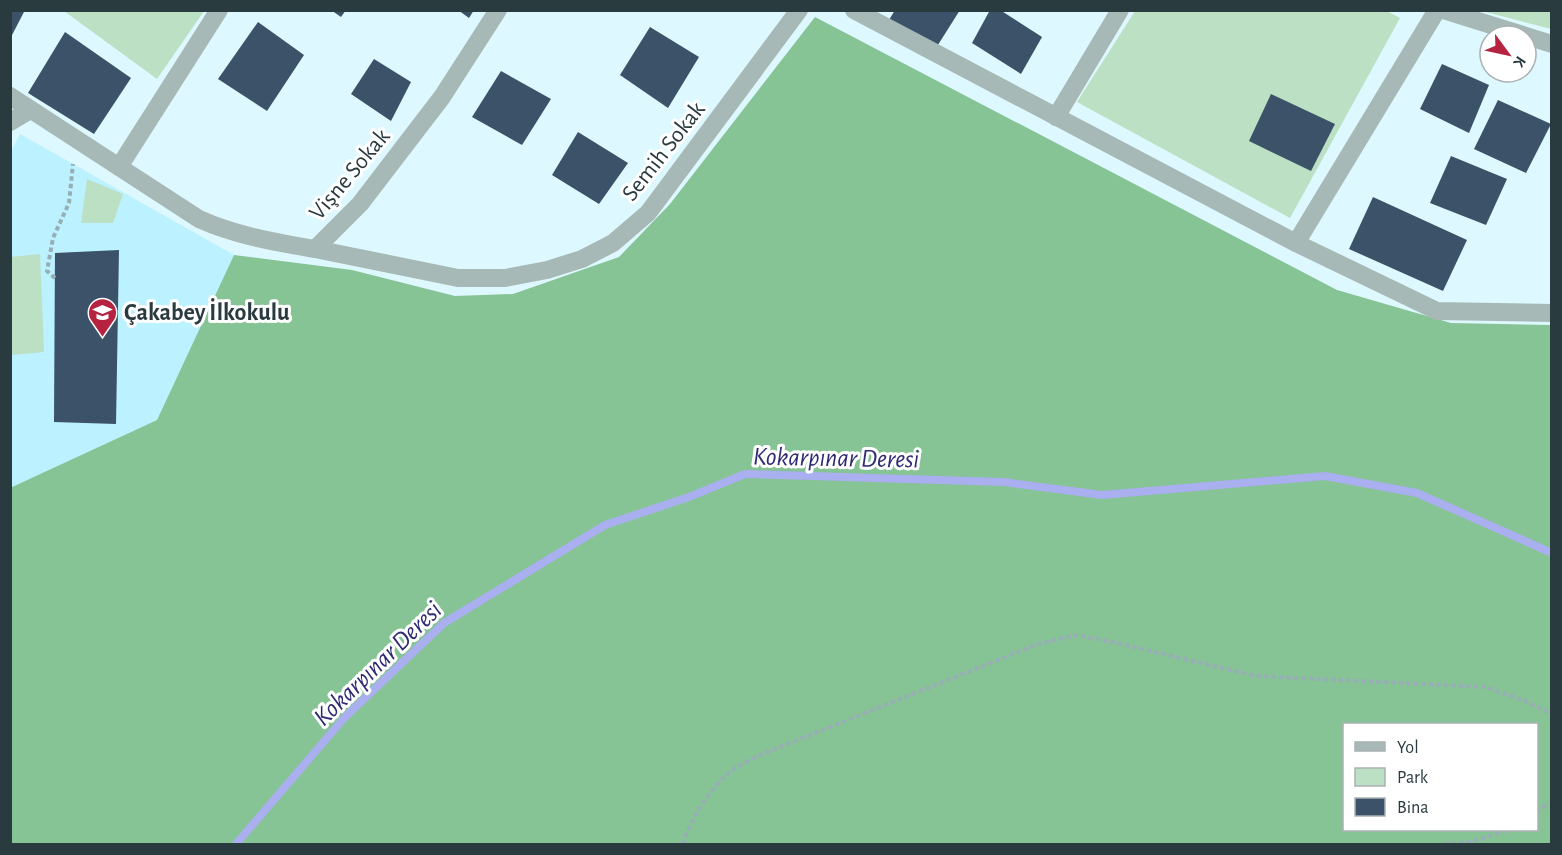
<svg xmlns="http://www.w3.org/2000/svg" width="1562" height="855" viewBox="0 0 1562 855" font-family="'Alegreya Sans',sans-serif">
<rect width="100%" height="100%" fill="#def8ff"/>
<!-- built -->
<path fill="#bcf1ff" d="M20,134L234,255L157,420L11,488L10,153Z"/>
<!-- green -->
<g fill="#bbe0c3">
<path d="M1385,10L1400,18L1290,218L1077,102L1135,11Z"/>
<path d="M64,11H204L157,79Z"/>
<path d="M1482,11H1551V29Z"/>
<path d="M87,179L123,194L113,223H81Z"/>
<path d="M40,254L44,352L11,355V257Z"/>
</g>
<!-- forest -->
<path fill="#86c395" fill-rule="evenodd" d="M815,17L1337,290L1451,323L1551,325V844H11L10,488L157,420L234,255L352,270L455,296L513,294L619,257L670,204ZM1344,724H1536V830H1344Z"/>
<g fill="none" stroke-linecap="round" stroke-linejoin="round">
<!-- stream -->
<path stroke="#a9afef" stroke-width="8" d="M236,844L345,717L444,623L605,525L689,497L745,474L1003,482L1102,495L1325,476L1417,493L1552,553"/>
</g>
<!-- building -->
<g fill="#3b5269">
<path d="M10,10H25L10,39Z"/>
<path d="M331,10H346L341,17Z"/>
<path d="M458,10H474L469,18Z"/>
<path d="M895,10H960L936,48L889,20Z"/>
<path d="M990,10H1000L1042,37L1021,74L972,43Z"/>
<path d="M258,22L304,55L267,111L218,79Z"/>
<path d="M650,27L699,57L668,108L620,75Z"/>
<path d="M65,32L131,78L94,134L28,93Z"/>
<path d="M374,59L411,82L391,121L351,94Z"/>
<path d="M1442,64L1489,85L1469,133L1420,109Z"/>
<path d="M501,71L551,99L522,145L472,117Z"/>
<path d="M1271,94L1335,124L1311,171L1249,141Z"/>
<path d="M1498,100L1551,124L1526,173L1474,149Z"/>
<path d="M578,132L628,163L599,204L552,175Z"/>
<path d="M1451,156L1507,179L1486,225L1430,203Z"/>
<path d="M1373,197L1467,240L1443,291L1349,249Z"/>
<path d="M119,250L116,424L54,422L55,253Z"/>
</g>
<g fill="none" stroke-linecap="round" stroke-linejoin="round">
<!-- path -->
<g stroke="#97aeb4" stroke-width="4" stroke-dasharray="4.5 3" stroke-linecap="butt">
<path d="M55,278L47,271L53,238L69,203L73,164"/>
<path d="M1536,812L1552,802"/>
<path d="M683,844C689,821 711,787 730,772C739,765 750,760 760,755L1038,644L1076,635L1117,643L1256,676L1485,687L1523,700L1552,714"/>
<path d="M1444,844L1471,842L1508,830"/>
</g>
<!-- street -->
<g stroke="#a7b9b6" stroke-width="18">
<path d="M854,10L1296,243L1437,311L1552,313"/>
<path d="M1443,10L1526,36"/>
<path d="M1526,36L1552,44"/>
<path d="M10,96L199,219C237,236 275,242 315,249L360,204L442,97L498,10"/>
<path d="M1056,117L1120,10"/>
<path d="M10,122L30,110"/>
<path d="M119,167L219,10"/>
<path d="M1296,243L1437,10"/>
<path d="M315,249L458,278H505L547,270L582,259L613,243L648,213L799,10"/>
</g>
</g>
<!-- icons -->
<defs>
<symbol id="school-pin" viewBox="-11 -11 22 30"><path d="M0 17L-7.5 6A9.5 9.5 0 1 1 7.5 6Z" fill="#b52340" stroke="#fff"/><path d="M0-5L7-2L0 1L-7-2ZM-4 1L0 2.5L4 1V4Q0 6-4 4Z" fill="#fff"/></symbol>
</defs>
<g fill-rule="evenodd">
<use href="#school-pin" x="86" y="296" width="33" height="45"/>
</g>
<g text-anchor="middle" stroke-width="6" stroke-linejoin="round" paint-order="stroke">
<!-- street labels -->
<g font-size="24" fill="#2a3b40" stroke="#fff">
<text transform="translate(663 151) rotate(-52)" y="8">Semih Sokak</text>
<text transform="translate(349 174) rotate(-50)" y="8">Vişne Sokak</text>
</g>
<!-- poi labels -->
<g font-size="24" font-weight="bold" fill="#2a3b40" stroke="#fff" text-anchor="start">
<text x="124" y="320">Çakabey İlkokulu</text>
</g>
<!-- water labels -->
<g font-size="26" font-style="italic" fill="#2e2a73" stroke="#fff">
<text transform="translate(836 457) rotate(1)" y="9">Kokarpınar Deresi</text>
<text transform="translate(377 663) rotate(-44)" y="9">Kokarpınar Deresi</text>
</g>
</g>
<!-- border -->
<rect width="1562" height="855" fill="none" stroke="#2a3b40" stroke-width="24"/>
<!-- legend -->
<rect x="1343" y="723" width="195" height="108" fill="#ffffff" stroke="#aab1b3" stroke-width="1.5"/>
<rect x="1355" y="742" width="30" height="9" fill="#a7b9b6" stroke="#aab1b3" stroke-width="1.5"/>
<text x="1397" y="753" font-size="18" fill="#2a3b40">Yol</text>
<rect x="1355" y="768" width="30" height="18" fill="#bbe0c3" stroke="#aab1b3" stroke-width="1.5"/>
<text x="1397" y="783" font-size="18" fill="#2a3b40">Park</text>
<rect x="1355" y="798" width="30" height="18" fill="#3b5269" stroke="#aab1b3" stroke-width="1.5"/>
<text x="1397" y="813" font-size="18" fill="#2a3b40">Bina</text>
<!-- north arrow -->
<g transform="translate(1508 54) rotate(123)"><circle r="28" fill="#ffffff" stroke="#aab1b3" stroke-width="1.5"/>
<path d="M0-4.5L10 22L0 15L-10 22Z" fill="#b52340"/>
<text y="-9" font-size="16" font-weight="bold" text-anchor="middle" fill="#2a3b40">K</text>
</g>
</svg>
